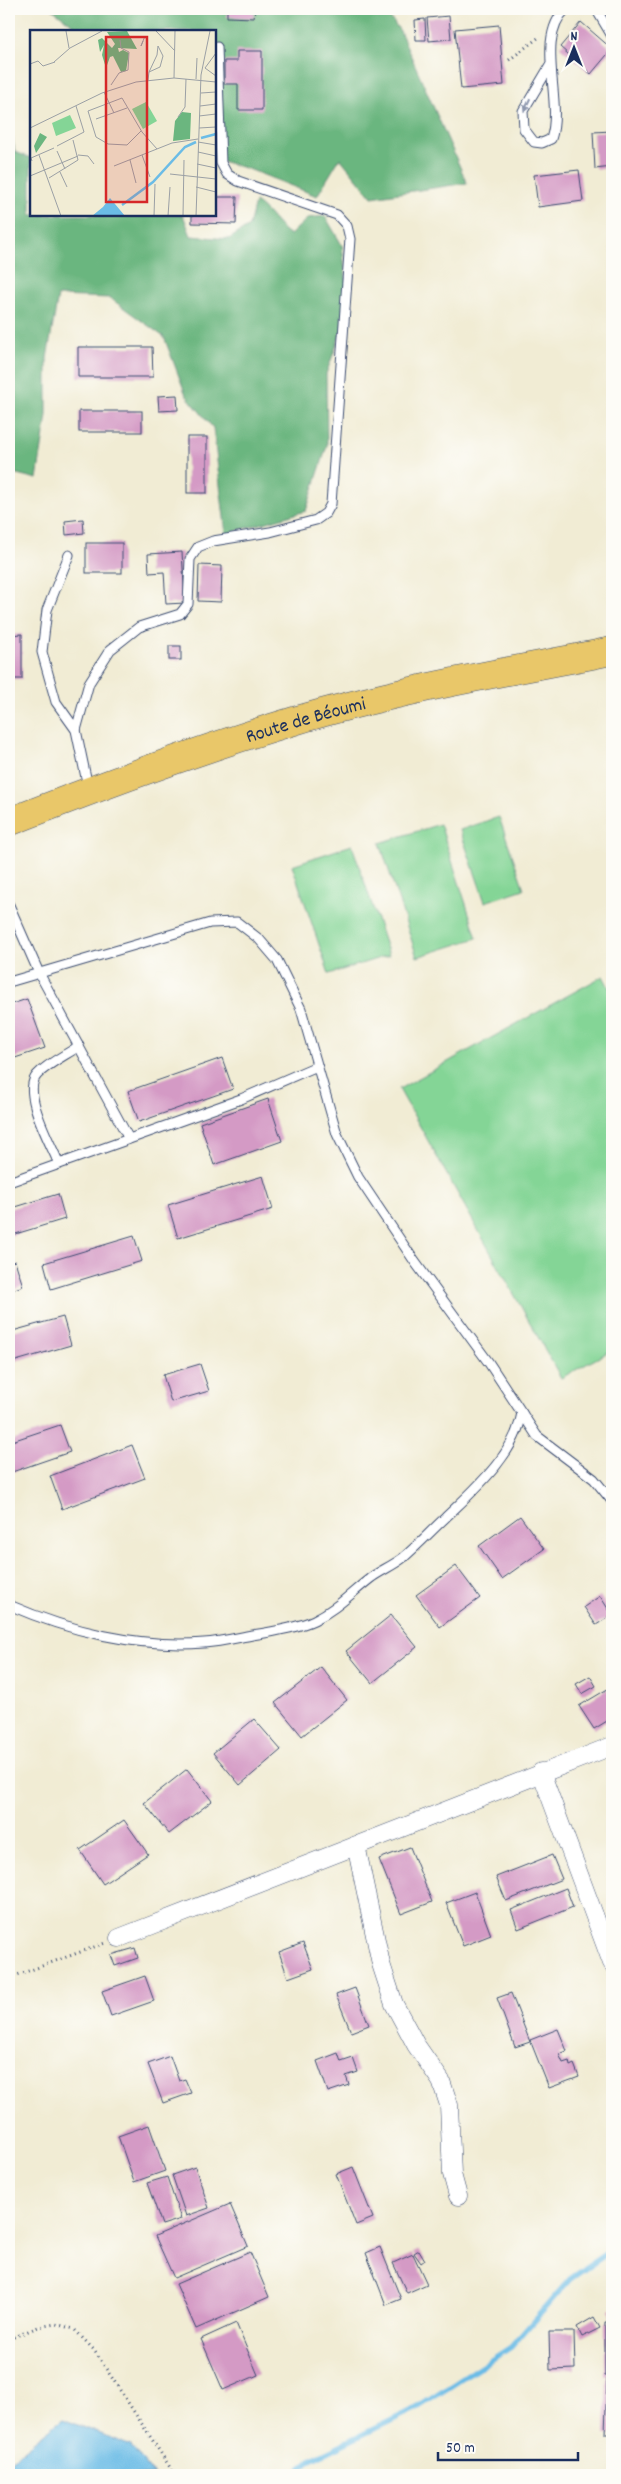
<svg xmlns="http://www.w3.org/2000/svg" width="621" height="2484" viewBox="0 0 621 2484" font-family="Dekko,sans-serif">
<rect width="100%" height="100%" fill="#fdfcf7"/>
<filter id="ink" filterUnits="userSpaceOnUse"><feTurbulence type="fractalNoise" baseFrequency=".02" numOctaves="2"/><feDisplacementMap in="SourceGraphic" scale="10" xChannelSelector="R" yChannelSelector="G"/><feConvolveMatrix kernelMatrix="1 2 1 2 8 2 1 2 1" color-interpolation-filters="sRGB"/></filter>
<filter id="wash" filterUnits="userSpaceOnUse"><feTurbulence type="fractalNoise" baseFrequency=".0096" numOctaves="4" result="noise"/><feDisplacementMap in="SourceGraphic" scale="20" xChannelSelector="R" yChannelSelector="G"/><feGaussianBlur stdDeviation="1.12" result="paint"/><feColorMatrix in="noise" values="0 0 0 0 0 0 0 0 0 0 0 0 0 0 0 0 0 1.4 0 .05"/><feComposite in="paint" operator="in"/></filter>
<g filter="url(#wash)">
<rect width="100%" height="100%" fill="#f1ecd4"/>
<!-- green -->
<g fill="#84d596" stroke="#50827a">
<path d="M499,817L524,889L485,902L460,830Z"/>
<path d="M440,824L477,938L417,957L380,843Z"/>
<path d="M352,845L389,955L329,974L292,865Z"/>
<path d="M603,976L612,993V1350L561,1378L399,1089Z"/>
</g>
<!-- forest -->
<g fill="#6bb67f" stroke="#43726e">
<path d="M52,9H384L400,31L467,183L372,197L340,158L317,196L251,170L215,159V31H81Z"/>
<path d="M9,118L15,152L31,158V215H183L191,236L229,239L249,226L255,202C269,211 276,226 290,235L308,218L325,216L342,245L350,308L326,374L327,446L306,511L226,534L213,428L186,395L164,337L110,298L58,296L47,358V415L37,479L9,472Z"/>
</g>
<!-- water -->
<path fill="#6bbce6" stroke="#4376a2" d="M63,2419L131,2446L154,2475H9V2461Z"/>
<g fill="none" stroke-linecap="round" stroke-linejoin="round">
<!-- stream -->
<path stroke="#6bbce6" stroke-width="5.5" d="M294,2475L310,2460L417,2408L511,2347L570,2279L612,2250"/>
</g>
<g id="blocks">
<!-- building -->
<g fill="#d49ac5">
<path d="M227,9H255L254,18L227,17Z"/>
<path d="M449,16L451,39L429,41L427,18Z"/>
<path d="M425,19L426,40H416L415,20Z"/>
<path d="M581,22L612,49L591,74L560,47Z"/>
<path d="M499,25L504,85L461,89L455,29Z"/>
<path d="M237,51H262V110H238V84H224V61H237Z"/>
<path d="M612,131V167L595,169L593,132Z"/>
<path d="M579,170L583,201L538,207L534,175Z"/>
<path d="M215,197H237L236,224L192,223V215H215Z"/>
<path d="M78,347H152L153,377H78Z"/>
<path d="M177,395L178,410L159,411L158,396Z"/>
<rect x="79" y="411" width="63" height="21"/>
<rect x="187" y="437" width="20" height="56"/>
<path d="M83,519L84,533L66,535L65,521Z"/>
<rect x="86" y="543" width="36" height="30"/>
<path d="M182,552L185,603L166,604L164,572L149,573L148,554Z"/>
<path d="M199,565L222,566L221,602L198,601Z"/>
<path d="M22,634V679H9V635Z"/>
<rect x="169" y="646" width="12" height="14"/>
<path d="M27,999L45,1048L9,1060V1005Z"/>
<path d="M222,1058L233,1089L139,1122L128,1091Z"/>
<path d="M268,1099L282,1141L214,1165L200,1123Z"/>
<path d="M263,1176L273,1209L178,1238L168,1205Z"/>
<path d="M58,1194L65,1219L9,1236V1209Z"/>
<path d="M134,1236L142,1261L51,1289L44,1263Z"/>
<path d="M15,1261L23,1286L9,1291V1263Z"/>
<path d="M63,1317L71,1345L9,1363V1332Z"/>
<path d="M200,1364L209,1391L171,1402L163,1375Z"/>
<path d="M60,1425L70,1452L9,1473V1442Z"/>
<path d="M132,1445L145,1478L62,1509L50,1476Z"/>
<path d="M520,1516L544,1549L502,1579L479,1546Z"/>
<path d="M456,1566L480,1598L440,1627L416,1595Z"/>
<path d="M600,1596L612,1615L596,1625L584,1607Z"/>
<path d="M391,1615L417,1647L372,1683L346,1651Z"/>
<path d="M321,1667L347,1700L302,1736L275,1703Z"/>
<path d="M590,1676L596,1686L582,1694L576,1684Z"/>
<path d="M611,1687L612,1718L594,1729L579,1706Z"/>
<path d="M254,1719L281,1750L240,1785L213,1753Z"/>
<path d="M187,1769L212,1801L169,1834L144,1803Z"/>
<path d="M124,1820L148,1854L103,1884L80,1850Z"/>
<path d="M410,1847L432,1902L401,1914L379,1859Z"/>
<path d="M552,1855L562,1879L506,1901L496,1877Z"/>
<path d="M566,1888L573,1907L518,1929L511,1910Z"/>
<path d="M475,1892L491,1935L463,1946L446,1903Z"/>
<path d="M303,1943L313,1969L288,1978L279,1952Z"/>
<path d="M135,1948L138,1958L115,1966L111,1955Z"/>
<path d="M145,1976L154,2001L111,2016L102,1991Z"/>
<path d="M355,1988L369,2025L351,2032L336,1995Z"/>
<path d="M511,1993L530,2042L515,2047L497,1998Z"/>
<path d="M558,2029L567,2051L559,2054L563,2063L569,2061L570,2066L574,2064L579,2077L549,2088L530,2040Z"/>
<path d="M338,2053L341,2062L353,2058L358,2072L346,2076L349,2085L328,2092L317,2061Z"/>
<path d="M170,2056L179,2081L185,2079L191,2093L163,2103L148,2064Z"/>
<path d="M149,2125L165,2171L134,2182L118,2136Z"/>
<path d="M195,2167L209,2208L186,2216L172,2175Z"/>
<path d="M353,2167L373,2218L356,2225L336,2174Z"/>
<path d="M167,2177L181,2219L162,2225L147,2183Z"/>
<path d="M230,2204L248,2246L174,2278L155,2236Z"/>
<path d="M380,2247L401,2299L386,2305L366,2253Z"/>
<path d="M419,2250L425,2260L421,2263L414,2253Z"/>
<path d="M250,2252L269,2297L196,2329L176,2284Z"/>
<path d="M413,2254L427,2284L407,2293L393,2263Z"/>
<path d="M612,2309V2376H605V2322H611L609,2310Z"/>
<path d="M594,2317L600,2328L582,2337L577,2327Z"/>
<path d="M236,2323L258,2375L223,2390L201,2339Z"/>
<path d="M549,2332H574L575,2369L550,2370Z"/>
<path d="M607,2379H612V2434H605Z"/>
</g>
</g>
</g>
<g filter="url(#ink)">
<use href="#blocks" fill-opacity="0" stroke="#3b4b70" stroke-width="1"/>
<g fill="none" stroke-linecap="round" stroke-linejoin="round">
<defs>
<g id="lane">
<path d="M596,9L612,36"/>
<path d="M551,64L523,111L524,129L534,142L542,143L551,139C564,101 534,38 566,9"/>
<path d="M69,555L47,610L42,652L56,702L76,730L88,787"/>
<path d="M76,730L89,683L110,650L139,627L180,614L188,604L190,559L198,547L213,541L270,532L316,520L326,513L331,504L350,239L347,226L337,215L238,181L227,174L221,163L217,47"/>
<path d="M9,905L39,973L129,1139"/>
<path d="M9,982L210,923L237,922L259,939L277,960L301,1009L337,1134L358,1177L415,1262L489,1363L537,1436L594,1479L612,1501"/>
<path d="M59,1164C51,1144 21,1092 37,1075C48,1063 66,1055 79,1046"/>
<path d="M9,1182L241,1099L317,1066"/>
<path d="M9,1605C69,1631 138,1648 204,1643C220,1642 236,1638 252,1635C272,1632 297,1628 314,1620C337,1609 352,1592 372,1577C382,1570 394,1565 404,1557C418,1545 431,1531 445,1518C474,1490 515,1455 522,1413"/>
</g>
<g id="street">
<path d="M541,1772L612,1963"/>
<path d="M356,1845L381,1964L394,2004L416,2045L441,2081L449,2105L452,2174L458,2196"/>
<path d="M119,1938L612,1746"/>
</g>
<g id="primary">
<path id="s1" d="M9,822C103,785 197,750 294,721C398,690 506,672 612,651"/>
</g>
</defs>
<!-- lane casing -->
<use href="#lane" stroke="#3b4b70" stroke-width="11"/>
<!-- street casing -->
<use href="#street" stroke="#3b4b70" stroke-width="19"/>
<!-- primary casing -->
<use href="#primary" stroke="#3b4b70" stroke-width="29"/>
<!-- path -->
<g stroke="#3b4b70" stroke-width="3" stroke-dasharray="1 4" stroke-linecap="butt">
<path d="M509,60L538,38"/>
<path d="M9,1978L105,1943"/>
<path d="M9,2339L38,2327L56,2324L74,2329L94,2350L175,2475"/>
</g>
<!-- lane -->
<use href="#lane" stroke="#fff" stroke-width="9"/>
<!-- street -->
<use href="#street" stroke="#fff" stroke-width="18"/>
<!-- primary -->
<use href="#primary" stroke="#e9c769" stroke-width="28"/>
</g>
<!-- one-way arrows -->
<defs><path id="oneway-solid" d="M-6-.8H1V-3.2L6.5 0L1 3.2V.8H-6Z" transform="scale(1.25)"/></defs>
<use fill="#8d97ae" href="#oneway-solid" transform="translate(527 105) rotate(115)"/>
</g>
<g text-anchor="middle" stroke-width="4" stroke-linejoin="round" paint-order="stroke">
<!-- street labels -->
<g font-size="20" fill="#1b2f5e" stroke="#fdfcf7">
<text dy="7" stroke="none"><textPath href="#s1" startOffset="314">Route de Béoumi</textPath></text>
</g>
</g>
<!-- overview -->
<g transform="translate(30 30)">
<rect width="186" height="186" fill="#f1ecd4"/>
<path d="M116,72L127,91L113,99L102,79ZM40,85L46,98L26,106L22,93Z" fill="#84d596"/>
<path d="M97,1L107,19L88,18L89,22L93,20L99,23L96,41L91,42L83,26L80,27L76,38L72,25L74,15L70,22L68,10L72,8L82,18L85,14L77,2ZM152,82L161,83L160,109L143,111L145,91ZM10,103L17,107L6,123L4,116Z" fill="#6bb67f"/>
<path d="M80,168L95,186H62L73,177Z" fill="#6bbce6"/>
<path fill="none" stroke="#6bbce6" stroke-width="2.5" d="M171,108L186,104M92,175L123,152L155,117L166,112"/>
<path fill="none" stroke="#9ba0a5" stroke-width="1" d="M36,1L39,18M126,1L145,21M113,11L111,16L115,6M186,23L175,38L186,46M24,32L40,18L72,1M0,34L8,31L13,36L25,32M144,48L145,1M166,49L167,28M118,50L119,42L127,25L128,16L133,26L130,37L119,42M81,55L89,43L98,40L99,22L91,18L90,10M74,62L84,83M171,63L186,62M170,76L186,74M169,86L186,84M148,87L155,77L156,49M66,89L97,78M0,98L72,63L106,52L144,48L186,52M169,98L186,97M111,101L97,115L78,114L66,107L58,81L92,68L112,102L127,119M168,112L186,115M27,116L54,102L46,76M27,121L35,139M168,122L186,126M9,125L31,186M48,125L58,126L64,134M112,125L120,147M100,130L106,153M2,131L1,128L24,118M167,134L186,138M84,136L142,113L168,109M30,142L37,157M140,144L186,149M0,146L48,126M19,148L48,130L43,110M166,157L186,162M124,186L125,154M138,186L140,157M153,186L154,130M166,186L171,45L180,1"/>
<path fill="#d62828" fill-opacity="0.15" stroke="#d62828" stroke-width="2.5" d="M76,7H117V172H76Z"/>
<rect width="186" height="186" fill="none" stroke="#1b2f5e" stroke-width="2.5"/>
</g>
<!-- margin -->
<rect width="621" height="2484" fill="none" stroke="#fdfcf7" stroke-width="30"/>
<!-- north arrow -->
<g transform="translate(574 48)" stroke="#fdfcf7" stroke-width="4" paint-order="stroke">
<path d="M0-4L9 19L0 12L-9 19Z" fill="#1b2f5e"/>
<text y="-8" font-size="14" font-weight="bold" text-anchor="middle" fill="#1b2f5e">N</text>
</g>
<!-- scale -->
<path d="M438 2452v8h140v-8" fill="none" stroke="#1b2f5e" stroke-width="2.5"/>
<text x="446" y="2452" font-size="15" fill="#1b2f5e" stroke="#fdfcf7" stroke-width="4" paint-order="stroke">50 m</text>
</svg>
